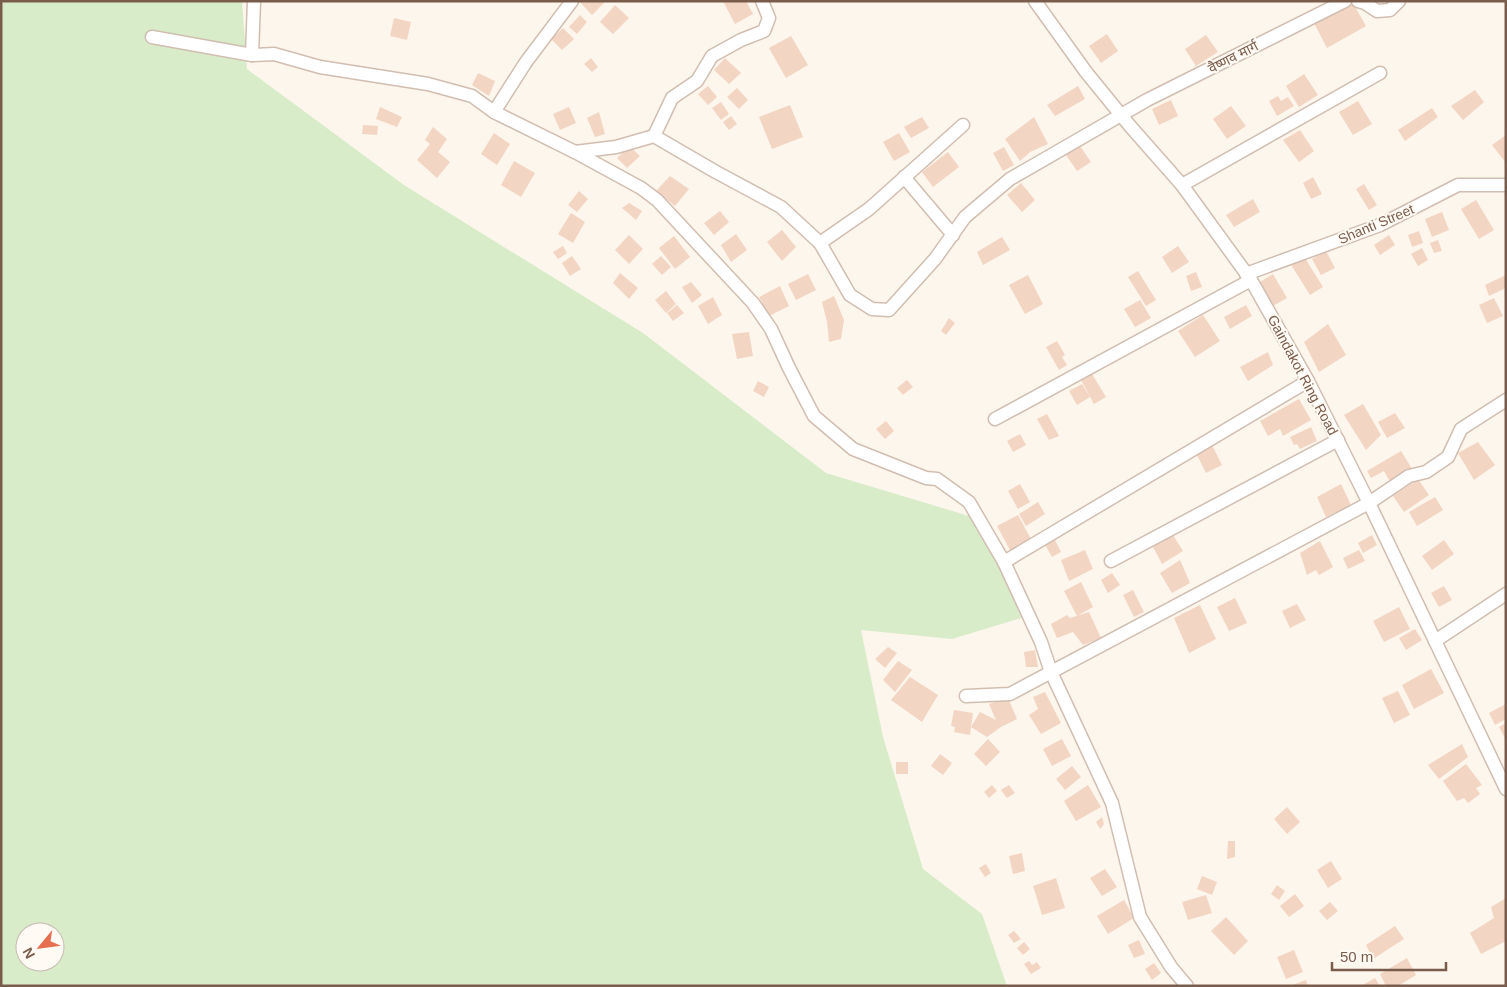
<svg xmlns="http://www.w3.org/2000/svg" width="1507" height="987" viewBox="0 0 1507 987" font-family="Helvetica,'Noto Sans Devanagari',sans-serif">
<rect width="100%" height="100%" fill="#fdf6ec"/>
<!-- green -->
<path fill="#d8ecc9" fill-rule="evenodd" d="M1,1H242L247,69L404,185L643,333L826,473L969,516L1028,616L952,639L861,630L883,737L923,869L982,914L1007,986H1ZM25,932H55V962H25Z"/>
<!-- building -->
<g fill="#f3d5c3">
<path d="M579,1H606L592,15Z"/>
<path d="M723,1H746L753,14L735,24Z"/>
<path d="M1353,3L1366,26L1327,48L1313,21Z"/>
<path d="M615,5L629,18L613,34L600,22Z"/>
<path d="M580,15L587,22L577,34L569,27Z"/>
<path d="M394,18L411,22L407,40L390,36Z"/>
<path d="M563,28L574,39L562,50L551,39Z"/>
<path d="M1107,34L1118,51L1101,63L1089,46Z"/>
<path d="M1206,35L1218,52L1196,66L1185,49Z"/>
<path d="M791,36L808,65L786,78L769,48Z"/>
<path d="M591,58L598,67L592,72L584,64Z"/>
<path d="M725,58L741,73L729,84L714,70Z"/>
<path d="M478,73L495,81L489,96L472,85Z"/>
<path d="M1304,74L1318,95L1299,107L1286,86Z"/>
<path d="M708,86L717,97L708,105L698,94Z"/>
<path d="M1078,86L1085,99L1055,116L1047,105Z"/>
<path d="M737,88L748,100L739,109L727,97Z"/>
<path d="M1475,90L1484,102L1463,120L1451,106Z"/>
<path d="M1278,96L1281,101L1288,97L1294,106L1277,116L1269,101Z"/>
<path d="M1171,100L1178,116L1159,125L1152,109Z"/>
<path d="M1358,101L1372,124L1353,135L1339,112Z"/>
<path d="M721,102L729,114L721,120L712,108Z"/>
<path d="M790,105L803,137L772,149L759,117Z"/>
<path d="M1231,106L1246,126L1227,139L1213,119Z"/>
<path d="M380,107L402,117L397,127L376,119Z"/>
<path d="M569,107L576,123L560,130L553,114Z"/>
<path d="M1432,108L1438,117L1405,141L1398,130Z"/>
<path d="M599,112L605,134L595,137L587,118Z"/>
<path d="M731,116L737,124L729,130L723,122Z"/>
<path d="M922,117L929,128L911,138L904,127Z"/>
<path d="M1034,117L1048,144L1030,152L1020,161L1005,139Z"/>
<path d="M363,125L378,126L377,135L362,134Z"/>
<path d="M433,127L447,139L438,152L450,162L437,178L417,160L430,144L425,140Z"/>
<path d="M1300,130L1314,151L1299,162L1283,140Z"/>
<path d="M494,133L510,144L497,165L481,154Z"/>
<path d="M899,133L910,152L894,161L883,142Z"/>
<path d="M1506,135V163L1492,145Z"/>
<path d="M629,146L640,156L627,168L617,158Z"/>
<path d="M1080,146L1091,162L1077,171L1066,155Z"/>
<path d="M1004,147L1014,165L1003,171L993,153Z"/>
<path d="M948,152L959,167L933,187L922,172Z"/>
<path d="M514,161L535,173L521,197L501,185Z"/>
<path d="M670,176L689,189L675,206L656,191Z"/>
<path d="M1313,177L1322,194L1311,199L1303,183Z"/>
<path d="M1021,183L1035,200L1022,212L1007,195Z"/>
<path d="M1364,184L1377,205L1369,210L1356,189Z"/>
<path d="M579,191L588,199L577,212L568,205Z"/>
<path d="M1253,199L1260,212L1234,227L1226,215Z"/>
<path d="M1476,200L1494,230L1479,239L1461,209Z"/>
<path d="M629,203L642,211L636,220L622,208Z"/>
<path d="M720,211L729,222L714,235L704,223Z"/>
<path d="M1442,212L1449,230L1432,237L1425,219Z"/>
<path d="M571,213L585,222L573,243L558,234Z"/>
<path d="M782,230L796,247L782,261L767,242Z"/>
<path d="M1419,231L1423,243L1412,247L1408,235Z"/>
<path d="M736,234L747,250L731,262L721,245Z"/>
<path d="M629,235L643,249L629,264L615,250Z"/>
<path d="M1389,235L1395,245L1380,255L1374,245Z"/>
<path d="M674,236L690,257L675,269L659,248Z"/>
<path d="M1002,237L1010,250L983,265L977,252Z"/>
<path d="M1438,240L1442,251L1434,253L1430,243Z"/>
<path d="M563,246L567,253L558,259L553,252Z"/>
<path d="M1178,246L1189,262L1172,273L1162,257Z"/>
<path d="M1422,248L1428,260L1418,266L1411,254Z"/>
<path d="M1326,251L1335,268L1321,275L1312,259Z"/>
<path d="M1303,255L1323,287L1310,295L1290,263Z"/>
<path d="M572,256L581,269L570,276L562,263Z"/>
<path d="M661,256L671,267L662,275L652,264Z"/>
<path d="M1138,271L1156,300L1146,306L1128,277Z"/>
<path d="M1196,272L1202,287L1191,291L1186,276Z"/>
<path d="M620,273L638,288L629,299L613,283Z"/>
<path d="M808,274L816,290L796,300L788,284Z"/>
<path d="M1273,274L1287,298L1273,306L1260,282Z"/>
<path d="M1028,275L1043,304L1025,314L1009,285Z"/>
<path d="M1506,275V288L1489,296L1485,285Z"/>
<path d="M691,282L702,295L692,303L682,287Z"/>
<path d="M780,286L789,306L769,316L759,297Z"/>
<path d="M666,291L676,304L666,313L655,300Z"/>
<path d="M834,296L844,320L841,339L829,342L827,322L822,302Z"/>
<path d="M713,297L722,315L708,324L698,306Z"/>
<path d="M1494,298L1503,316L1487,323L1479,305Z"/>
<path d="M1140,300L1151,318L1135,327L1124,309Z"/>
<path d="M677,305L684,313L673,321L667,313Z"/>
<path d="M1246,305L1252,316L1230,329L1224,317Z"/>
<path d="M1203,315L1220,341L1195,357L1178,331Z"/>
<path d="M949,318L955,323L946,335L941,331Z"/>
<path d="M1328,324L1346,355L1319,372L1304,342Z"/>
<path d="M749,332L753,356L737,359L732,334Z"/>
<path d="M1057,341L1065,355L1062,357L1067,365L1059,370L1046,347Z"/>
<path d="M1268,352L1273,365L1248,381L1240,367Z"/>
<path d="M1092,374L1106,397L1094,404L1081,380Z"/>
<path d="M907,380L913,387L903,395L897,388Z"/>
<path d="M758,381L769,387L764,397L753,391Z"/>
<path d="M1082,384L1090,397L1077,405L1069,391Z"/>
<path d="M1299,399L1311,420L1283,436L1280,429L1268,436L1260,421Z"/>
<path d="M1363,404L1381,435L1366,450L1344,415Z"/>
<path d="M1395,413L1405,428L1387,438L1378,422Z"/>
<path d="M1047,414L1059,436L1049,440L1037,419Z"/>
<path d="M886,421L894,431L885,439L876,429Z"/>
<path d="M1311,427L1317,441L1300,449L1297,444L1294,445L1290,437Z"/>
<path d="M1020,434L1026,445L1013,452L1007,441Z"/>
<path d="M1478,442L1495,465L1474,480L1458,453Z"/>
<path d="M1211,443L1222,465L1206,473L1195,451Z"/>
<path d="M1401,451L1412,469L1390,482L1384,471L1371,478L1367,471Z"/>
<path d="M1418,479L1429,495L1404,512L1393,496Z"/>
<path d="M1020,484L1030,502L1018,509L1008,491Z"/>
<path d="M1341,484L1351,505L1326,517L1317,497Z"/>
<path d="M1435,497L1443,510L1417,526L1409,512Z"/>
<path d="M1038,502L1045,514L1026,526L1019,514Z"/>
<path d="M1018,515L1032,541L1011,552L997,526Z"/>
<path d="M1173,535L1183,551L1162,564L1153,547Z"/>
<path d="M1372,535L1377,545L1363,553L1358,543Z"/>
<path d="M1053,536L1061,552L1052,557L1044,543Z"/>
<path d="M1444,540L1454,554L1432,570L1422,556Z"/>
<path d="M1320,541L1333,567L1319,575L1316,570L1307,575L1300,553Z"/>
<path d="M1085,550L1093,569L1069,581L1061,560Z"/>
<path d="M1359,550L1365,561L1348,569L1343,558Z"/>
<path d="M1180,560L1190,583L1172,593L1160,573Z"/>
<path d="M1112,573L1120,585L1108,593L1101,580Z"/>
<path d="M1081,582L1093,607L1077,616L1064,591Z"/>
<path d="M1444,586L1452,600L1439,607L1431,593Z"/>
<path d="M1133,590L1144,612L1134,617L1123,595Z"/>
<path d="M1235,598L1247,623L1229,631L1217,607Z"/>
<path d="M1297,604L1306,620L1290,628L1282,611Z"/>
<path d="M1200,605L1216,639L1189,653L1174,618Z"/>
<path d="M1399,607L1410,629L1384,642L1373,621Z"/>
<path d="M1089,612L1101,638L1083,645L1073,632L1057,638L1051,624L1067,615L1070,618Z"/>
<path d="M1415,629L1422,640L1406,650L1399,638Z"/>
<path d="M888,647L897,653L885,668L875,659Z"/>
<path d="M1035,650L1038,667H1026L1024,652Z"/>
<path d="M898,661L912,670L895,692L883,680Z"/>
<path d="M1431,669L1444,693L1414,709L1402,685Z"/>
<path d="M910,677L938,695L922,722L891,700Z"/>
<path d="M1398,691L1410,715L1394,723L1382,698Z"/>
<path d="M1045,692L1061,723L1041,734L1029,715L1038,709L1033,697Z"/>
<path d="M1008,698L1017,719L1001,727L987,737L971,727L970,735L954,732L955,727L951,726L954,710L973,713L971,727L980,712L996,720L989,704Z"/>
<path d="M1506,704V719L1495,725L1489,713Z"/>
<path d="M1506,723V740L1499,727Z"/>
<path d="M988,739L1000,752L986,766L974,754Z"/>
<path d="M1062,739L1071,756L1052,766L1043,749Z"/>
<path d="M1462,744L1468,757L1439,779L1428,765Z"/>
<path d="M940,754L952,763L943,775L931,766Z"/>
<rect x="896" y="762" width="12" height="12"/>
<path d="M1466,764L1482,785L1476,788L1480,794L1468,803L1464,798L1457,801L1443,781Z"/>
<path d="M1072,766L1081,777L1065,790L1056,779Z"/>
<path d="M992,785L997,791L989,798L984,792Z"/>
<path d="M1009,785L1015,793L1007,798L1001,790Z"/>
<path d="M1088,785L1101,807L1076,821L1064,801Z"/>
<path d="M1287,807L1300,822L1287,834L1274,819Z"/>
<path d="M1102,817L1104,824L1100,829L1096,822Z"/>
<path d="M1228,841H1235V857L1227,859Z"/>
<path d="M1022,853L1025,871L1013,874L1009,856Z"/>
<path d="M1331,861L1342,879L1328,888L1317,870Z"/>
<path d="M986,864L991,873L985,877L979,868Z"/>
<path d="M1105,869L1117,887L1102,896L1090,878Z"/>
<path d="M1202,876L1217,882L1212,895L1197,889Z"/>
<path d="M1056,878L1065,908L1042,915L1033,886Z"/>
<path d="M1277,885L1285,891L1279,900L1271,894Z"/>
<path d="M1295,894L1304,906L1289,917L1280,906Z"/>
<path d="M1206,895L1212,913L1188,920L1182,902Z"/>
<path d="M1506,898V941L1481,954L1470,933L1494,918L1491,907Z"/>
<path d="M1124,900L1134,918L1108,934L1097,916Z"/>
<path d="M1330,902L1338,911L1327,920L1319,911Z"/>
<path d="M1226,917L1248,941L1234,955L1211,931Z"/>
<path d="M1395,926L1404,939L1373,959L1366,945Z"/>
<path d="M1014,931L1021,939L1014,943L1008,935Z"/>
<path d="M1139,940L1145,954L1134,958L1128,945Z"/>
<path d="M1024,942L1030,949L1023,955L1017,948Z"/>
<path d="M1294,950L1303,972L1286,979L1277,957Z"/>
<path d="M1407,958L1416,975L1398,986H1386L1380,974Z"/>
<path d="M1029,961L1032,965L1037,962L1041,968L1031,974L1024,964Z"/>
<path d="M1154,963L1161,973L1152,980L1145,969Z"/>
<path d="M1375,978L1380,986H1361Z"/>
<path d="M1306,980L1308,986H1290Z"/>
</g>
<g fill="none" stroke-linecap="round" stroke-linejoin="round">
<defs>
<g id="minor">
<path d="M1035,1L1086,72L1130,126L1182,185L1251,280L1308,381L1369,503L1506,789"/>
<path d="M1358,1L1365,3L1377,11L1390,10L1399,1"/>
<path d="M152,37L252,55L274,54L320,67L428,84L472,96L494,112L575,152L641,188L657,200L753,303L771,329L789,368L814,416L853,449L926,478L937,479L969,502L1004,562L1041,642L1051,672L1112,803L1140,917L1171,967L1187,986"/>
<path d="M252,55L254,1"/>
<path d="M494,112L526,62L572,1"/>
<path d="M654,136L672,98L697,81L712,56L741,40L764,31L769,18L762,1"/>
<path d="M575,152L616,147L654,136L716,172L781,207L820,243L850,295L872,309L889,310L935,259L965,217L1010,179L1147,100L1345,1"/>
<path d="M904,177L953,235"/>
<path d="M1182,185L1380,73"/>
<path d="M820,243L869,209L963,125"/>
<path d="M1246,274L1380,225L1458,185H1506"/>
<path d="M995,419L1251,280"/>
<path d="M1111,561L1338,440"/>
<path d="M1004,562L1308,381"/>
<path d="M1435,641L1506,594"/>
<path d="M966,696L1010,694L1369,503L1409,476L1426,472L1448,457L1461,429L1506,400"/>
</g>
</defs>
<!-- minor casing -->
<use href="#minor" stroke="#d1beb0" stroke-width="15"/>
<!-- minor -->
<use href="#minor" stroke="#fff" stroke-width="12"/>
</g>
<g text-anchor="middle" stroke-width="4" stroke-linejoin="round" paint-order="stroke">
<!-- street labels -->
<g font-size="14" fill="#7a5c4d" stroke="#fffaf3">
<text transform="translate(1233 57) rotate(-27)" y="5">वैष्णव मार्ग</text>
<text transform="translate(1376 224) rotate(-23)" y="5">Shanti Street</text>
<text transform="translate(1303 375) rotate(62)" y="5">Gaindakot Ring Road</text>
</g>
</g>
<!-- border -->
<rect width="1507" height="987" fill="none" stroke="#7a5c4d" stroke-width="5"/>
<!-- north arrow -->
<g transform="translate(40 947) rotate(241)"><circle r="24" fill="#fffaf3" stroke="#cabbb1"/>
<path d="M0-4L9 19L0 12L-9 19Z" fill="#e76f51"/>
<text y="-8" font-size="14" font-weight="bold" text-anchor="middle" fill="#7a5c4d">N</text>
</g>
<!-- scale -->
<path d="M1332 962v8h114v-8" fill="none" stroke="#7a5c4d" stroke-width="2.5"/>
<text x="1340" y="962" font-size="15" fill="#7a5c4d" stroke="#fffaf3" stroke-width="4" paint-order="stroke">50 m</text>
</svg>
